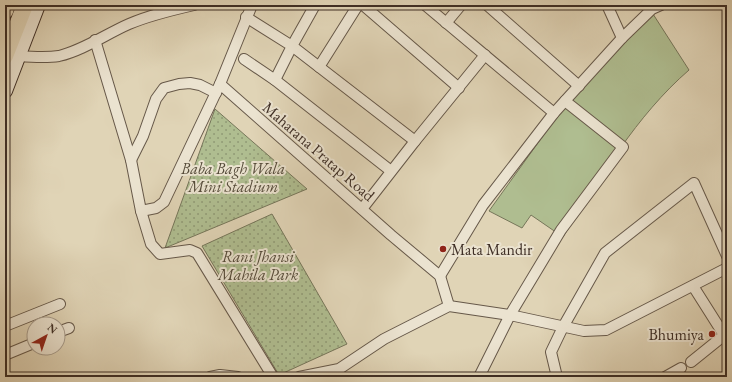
<svg xmlns="http://www.w3.org/2000/svg" width="732" height="382" viewBox="0 0 732 382" font-family="'EB Garamond',serif">
<defs>
<pattern id="park-dots" width="8" height="8" patternUnits="userSpaceOnUse"><rect width="8" height="8" fill="#afbd90"/><path d="M2 2h.1M6 6h.1" fill="none" stroke="#909a75" stroke-width="1.8" stroke-linecap="round"/></pattern>
</defs>
<rect width="100%" height="100%" fill="#e0d4b6"/>
<filter id="stains"><feTurbulence type="fractalNoise" baseFrequency=".005" numOctaves="4"/><feColorMatrix values="0 0 0 0 .2 0 0 0 0 .09 0 0 0 0 .02 0 0 0 .5 -.17"/></filter>
<radialGradient id="worn" r=".72"><stop offset=".6" stop-color="#630" stop-opacity="0"/><stop offset="1" stop-color="#630" stop-opacity=".3"/></radialGradient>
<!-- green -->
<path fill="#afbd90" stroke="#76765a" d="M653,14L689,70C636,116 600,178 563,237L531,215L522,228L489,211L558,115L623,39Z"/>
<!-- park -->
<g fill="url(#park-dots)" stroke="#76765a">
<path d="M215,109L307,189L165,248Z"/>
<path d="M272,214L347,344L279,375L202,246Z"/>
</g>
<g fill="none" stroke-linecap="round" stroke-linejoin="round">
<defs>
<g id="street">
<path d="M252,5L220,84L391,235L440,276L449,306"/>
<path d="M315,5L292,46L415,141L485,55"/>
<path d="M363,5L459,88"/>
<path d="M425,5L554,113"/>
<path d="M487,5L579,86"/>
<path d="M607,5L622,38"/>
<path d="M246,17L292,46L275,80"/>
<path d="M446,23L461,5"/>
<path d="M95,40L131,160L141,211L156,208L164,202L220,84"/>
<path d="M19,56C32,57 46,58 59,56C84,50 106,34 129,24C150,15 172,10 194,5"/>
<path d="M244,59L275,80L391,171"/>
<path d="M319,67L358,5"/>
<path d="M131,160L143,136L156,99L164,88L179,84L190,83L200,85L216,93"/>
<path d="M362,209L415,141"/>
<path d="M141,211L151,244L160,254L190,250L197,253L273,377"/>
<path d="M440,276L483,205L554,113L622,38L652,9L661,5"/>
<path d="M693,286L724,335"/>
<path d="M5,326L60,304"/>
<path d="M58,332L69,328"/>
<path d="M5,355L34,343"/>
<path d="M691,362L727,333"/>
<path d="M210,377L220,375L238,377"/>
<path d="M299,377L339,369L384,339L449,306L510,315L584,331L606,330L727,268"/>
<path d="M479,377L510,315L561,230L623,147L565,101"/>
<path d="M557,377L551,352L563,327L605,253L694,183L727,256"/>
<path d="M665,377L681,368"/>
</g>
<path id="secondary" d="M5,91L38,5"/>
<g id="primary">
<path d="M5,11L7,5"/>
<path d="M5,56L25,5"/>
</g>
</defs>
<!-- street casing -->
<use href="#street" stroke="#665849" stroke-width="12"/>
<!-- secondary casing -->
<use href="#secondary" stroke="#3e2e25" stroke-width="16"/>
<!-- primary casing -->
<use href="#primary" stroke="#3e2e25" stroke-width="18"/>
<!-- street -->
<use href="#street" stroke="#ebe3d0" stroke-width="10"/>
<!-- secondary -->
<use href="#secondary" stroke="#ebe3d0" stroke-width="14"/>
<!-- primary -->
<use href="#primary" stroke="#e0d4b6" stroke-width="16"/>
</g>
<!-- markers -->
<g fill="#8f2418" stroke="#ebe3d0" stroke-width="1.5">
<circle cx="443" cy="249" r="4"/>
<circle cx="712" cy="334" r="4"/>
</g>
<g text-anchor="middle" stroke-width="4" stroke-linejoin="round" paint-order="stroke">
<!-- street labels -->
<g font-size="16" fill="#3e2e25" stroke="#ebe3d0">
<text transform="translate(319 151) rotate(41)" y="6">Maharana Pratap Road</text>
</g>
<!-- park labels -->
<g font-size="16" font-style="italic" fill="#554b3a" stroke="#ebe3d0">
<text x="233" y="174">Baba Bagh Wala<tspan x="233" dy="18">Mini Stadium</tspan></text>
<text x="258" y="262">Rani Jhansi<tspan x="258" dy="18">Mahila Park</tspan></text>
</g>
<!-- poi labels -->
<g font-size="16" fill="#3e2e25" stroke="#ebe3d0" text-anchor="start">
<text x="451" y="255">Mata Mandir</text>
<text x="704" y="340" text-anchor="end">Bhumiya</text>
</g>
</g>
<!-- margin -->
<rect width="732" height="382" fill="none" stroke="#e0d4b6" stroke-width="20"/>
<rect x="6" y="6" width="720" height="370" fill="none" stroke="#3e2e25" stroke-width="2"/>
<rect x="10" y="10" width="712" height="362" fill="none" stroke="#3e2e25"/>
<!-- north arrow -->
<g transform="translate(46 336) rotate(40)"><circle r="19" fill="#ebe3d0" stroke="#a69b8c"/>
<path d="M0-3L7 15L0 10L-7 15Z" fill="#8f2418"/>
<text y="-6" font-size="11" font-weight="bold" text-anchor="middle" fill="#3e2e25">N</text>
</g>
<rect width="100%" height="100%" filter="url(#stains)"/>
<rect width="100%" height="100%" fill="url(#worn)"/>
</svg>
